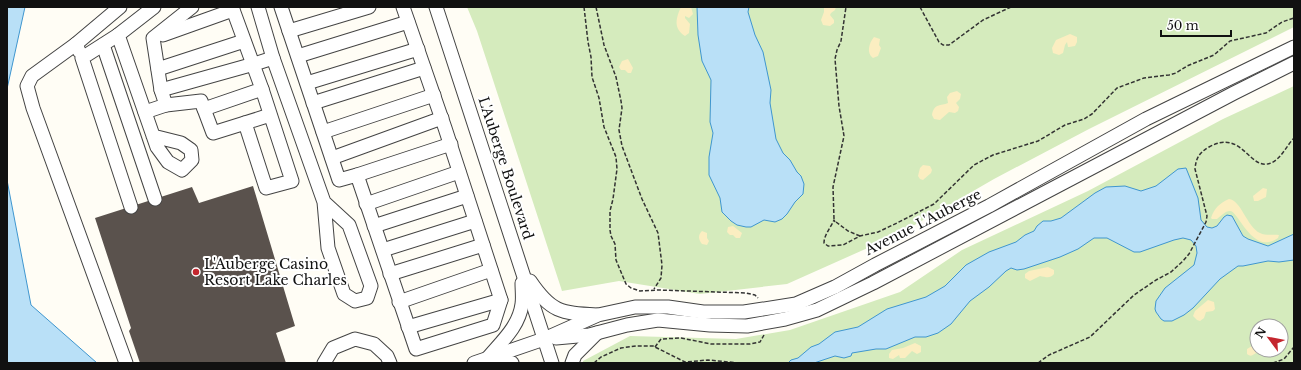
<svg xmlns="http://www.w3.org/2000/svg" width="1301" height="370" viewBox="0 0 1301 370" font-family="'Libre Baskerville',serif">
<rect width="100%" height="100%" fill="#fffdf5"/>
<!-- green -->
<g fill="#d5ebbd" fill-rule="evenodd">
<path d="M467,7H1294V27L1089,129L994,179L899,234L787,284L700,294L619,281L562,291L477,31Z"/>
<path d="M1294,86V363H583V361L630,336L736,339L790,330L900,292L962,250L1088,191L1223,119ZM1257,326H1281V350H1257Z"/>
</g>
<!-- sand -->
<g fill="#fbeec1">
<path d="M681,7H691L693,14L689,18L685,16V18L690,24L689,33L685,36C673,28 676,18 681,7Z"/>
<path d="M824,7H836L835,10L831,13L830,15L834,20V23L830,26L823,25L821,20L824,12Z"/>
<path d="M1070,34L1077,37V42L1075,46L1069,47H1068L1067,42L1065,45L1063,53L1059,55L1053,53L1052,48L1056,40Z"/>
<path d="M874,37L880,39L879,45L881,48L878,56L873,58C866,53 869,43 874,37Z"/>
<path d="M628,59L633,68L631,73H628L625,70H621L619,67L622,61Z"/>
<path d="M957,91L961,94L960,99L956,103L959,107L958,111L955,113L949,112L940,120L934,119L932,115C934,103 941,106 948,103L947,97L950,93Z"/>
<path d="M923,165L930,166L932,170L931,173L923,180L920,179L918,176L920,168Z"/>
<path d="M1263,188L1267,189L1266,197L1258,201H1254L1253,196Z"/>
<path d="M1229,199C1241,200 1247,227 1260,233C1266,236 1273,234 1279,235L1278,238C1252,256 1239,211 1230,211C1225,211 1221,216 1217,219H1212L1211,218C1214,208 1220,203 1229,199Z"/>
<path d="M733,226L742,233L740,238H736L733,235H730L727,232L728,227Z"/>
<path d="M702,231L707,233V238L709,241L707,245L702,244C698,239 698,235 702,231Z"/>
<path d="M1048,267L1054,270V274C1050,279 1046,277 1040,276L1030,281L1025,278V274L1029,271Z"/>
<path d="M1208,300L1214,302L1215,309L1213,311L1206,312L1204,318L1200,321L1197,320L1193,316L1195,311Z"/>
<path d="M915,343L921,346V352L917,354L912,351L905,358H900L899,355L893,359L889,358V354L892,350L903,348Z"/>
<path d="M1257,343V350H1268C1265,351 1261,351 1258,352C1253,354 1252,358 1247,354V349Z"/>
</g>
<!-- water -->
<g fill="#b9e0f7" stroke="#3f96cf">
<path d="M7,7H25L7,89Z"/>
<path d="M697,7H749L748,12L755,35L763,52L771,90L770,103L776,139L783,153L790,160L797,172L801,176L804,184L803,194L795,202L787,214L782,219L775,222L764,220L751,227H746L737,225L731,221L722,212L720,198L709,175V157L713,133L710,122L711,80L702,61L698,35Z"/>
<path d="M1186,168L1198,198L1201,220L1207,227L1212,228L1217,226L1224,217L1227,215L1232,216L1243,236L1248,239L1268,246L1294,234V260L1279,262L1268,261L1243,266H1238L1220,279L1193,308L1184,315L1172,321H1164L1161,319L1156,312L1155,309L1156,301L1165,288L1194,265L1197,253L1196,246L1191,240L1183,238L1174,240L1140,252H1134L1107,238H1094L1078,249L1060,257L1024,269L1017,270L1011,268L1006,271L989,287L970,301L951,324L938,333L926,337H915L886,349H876L852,353L851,356L844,358L835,356L814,363H788L791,360L798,358L811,347L819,344L835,332L858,327L887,309L926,297L945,286L966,265L989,252L1016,242L1025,235L1034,231L1037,226L1043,221H1051L1061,218L1095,193L1106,187L1125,186L1141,191L1156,186L1178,169Z"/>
<path d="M7,180L31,305L97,363H7Z"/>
</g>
<!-- building -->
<path fill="#5a524d" d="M253,186L295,326L276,333L286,363H140L129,331L131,328L95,218L192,187L199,203Z"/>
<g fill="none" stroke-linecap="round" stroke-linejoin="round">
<defs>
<g id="minor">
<path d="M258,7L273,58L324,202L328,248L344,294L355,301L367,298L371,286L349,225L324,202"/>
<path d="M281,7L339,180L357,175L416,349L493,325L501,300L445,128L403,7"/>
<path d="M436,7L552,363"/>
<path d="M289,31L369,7"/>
<path d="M118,35L82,58L131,207"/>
<path d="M163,35L233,10"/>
<path d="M76,44L32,76L27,86L33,108L126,363"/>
<path d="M103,45L155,199"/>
<path d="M79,51L76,44L120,7"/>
<path d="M298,56L408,22"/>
<path d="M158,69L244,41"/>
<path d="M307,83L418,49"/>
<path d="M262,89L292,181L266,188L245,123L270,115"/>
<path d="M161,90L153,38L192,7"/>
<path d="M313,103L424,68"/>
<path d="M166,105L201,101L204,109L262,89L232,7"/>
<path d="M204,109L213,133L245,123"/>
<path d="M145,112L166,105L161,90L254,64L273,58"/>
<path d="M323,132L434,95"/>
<path d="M153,136L181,143L191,150L192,160L182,170L168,162L157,147L118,35L154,7"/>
<path d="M332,158L442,118"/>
<path d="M357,175L451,144"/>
<path d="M366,204L459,172"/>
<path d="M374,226L467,196"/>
<path d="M383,250L475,221"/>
<path d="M390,274L483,245"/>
<path d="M530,281C551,312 560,313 597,315"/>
<path d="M399,302L491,270"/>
<path d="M408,327L501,300"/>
<path d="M556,338L589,335L627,325L658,320L710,325L747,326L785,319L817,310L873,283L1234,93L1294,63"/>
<path d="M324,363L333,348L355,339L374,344L387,356L390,363"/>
<path d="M474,363L544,339L598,315L635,307H668L703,312H744L796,304L835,287L875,265L989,206L1146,119L1294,47"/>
<path d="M512,363L487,359C501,342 519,327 522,304C523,298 522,290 522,283"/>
<path d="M572,363L575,355L597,333"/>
</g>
</defs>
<!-- minor casing -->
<use href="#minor" stroke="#444" stroke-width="15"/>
<!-- path -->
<g stroke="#333" stroke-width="1.5" stroke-dasharray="4 2" stroke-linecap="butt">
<path d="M584,7L588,42L591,57L592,77L599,98L604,127L616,157L617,169L613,199L610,211V230L611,236L615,244L616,260L626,284L631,288L640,291L659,290L746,293L755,295L758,298"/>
<path d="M596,7L604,45L616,77L621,101L622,108L619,130L622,146L642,199L658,233L662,265L661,278L654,289"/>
<path d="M920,7L939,42L943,45H949L983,20L1011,7"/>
<path d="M834,219L833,187L844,136L839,106L835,59L837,50L841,41L846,7"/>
<path d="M835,222L834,220C831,227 824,235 824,243L828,246L843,245L860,236L878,232L897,223L934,204L974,165L993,155L1038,141L1065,125L1084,119L1092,114L1117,88L1144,78L1169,75L1176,73L1187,66L1214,55L1230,41L1266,33L1282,22L1294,18"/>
<path d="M836,222L848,231L860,236"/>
<path d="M655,347L661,339L681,338L711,344H750L760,342L764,335"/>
<path d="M594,363L601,357L621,348L636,346H653L685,362L708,360L739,363"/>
<path d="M1038,363L1049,355L1090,337L1134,295L1156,280L1171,272L1183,261L1189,254L1206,222L1207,216L1195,169C1196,158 1199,153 1209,147C1243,128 1249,172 1271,163C1281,159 1287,145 1294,138"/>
<path d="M1273,363L1284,359L1294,347"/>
</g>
<!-- minor -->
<use href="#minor" stroke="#fff" stroke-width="13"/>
</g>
<!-- markers -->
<circle fill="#c4262e" stroke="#fff" stroke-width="1.5" cx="196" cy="272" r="4"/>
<g text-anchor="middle" stroke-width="4" stroke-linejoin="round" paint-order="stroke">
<!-- street labels -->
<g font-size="14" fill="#111" stroke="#fff">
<text transform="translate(506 168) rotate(72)" y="5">L'Auberge Boulevard</text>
<text transform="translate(923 222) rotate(-27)" y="5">Avenue L'Auberge</text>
</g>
<!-- poi labels -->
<g font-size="14" fill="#111" stroke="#fff" text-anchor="start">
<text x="204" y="269">L'Auberge Casino<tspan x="204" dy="16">Resort Lake Charles</tspan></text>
</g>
</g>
<!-- border -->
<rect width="1301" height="370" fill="none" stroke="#111111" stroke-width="16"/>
<!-- north arrow -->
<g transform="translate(1269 338) rotate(302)"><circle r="19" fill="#ffffff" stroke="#a0a0a0"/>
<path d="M0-3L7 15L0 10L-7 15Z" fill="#c4262e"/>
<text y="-6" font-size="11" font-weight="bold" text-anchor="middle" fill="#111111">N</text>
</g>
<!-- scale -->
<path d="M1161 30v6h70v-6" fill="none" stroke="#111111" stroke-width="2"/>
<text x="1167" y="30" font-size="12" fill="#111111" stroke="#ffffff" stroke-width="3" paint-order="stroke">50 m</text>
</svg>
